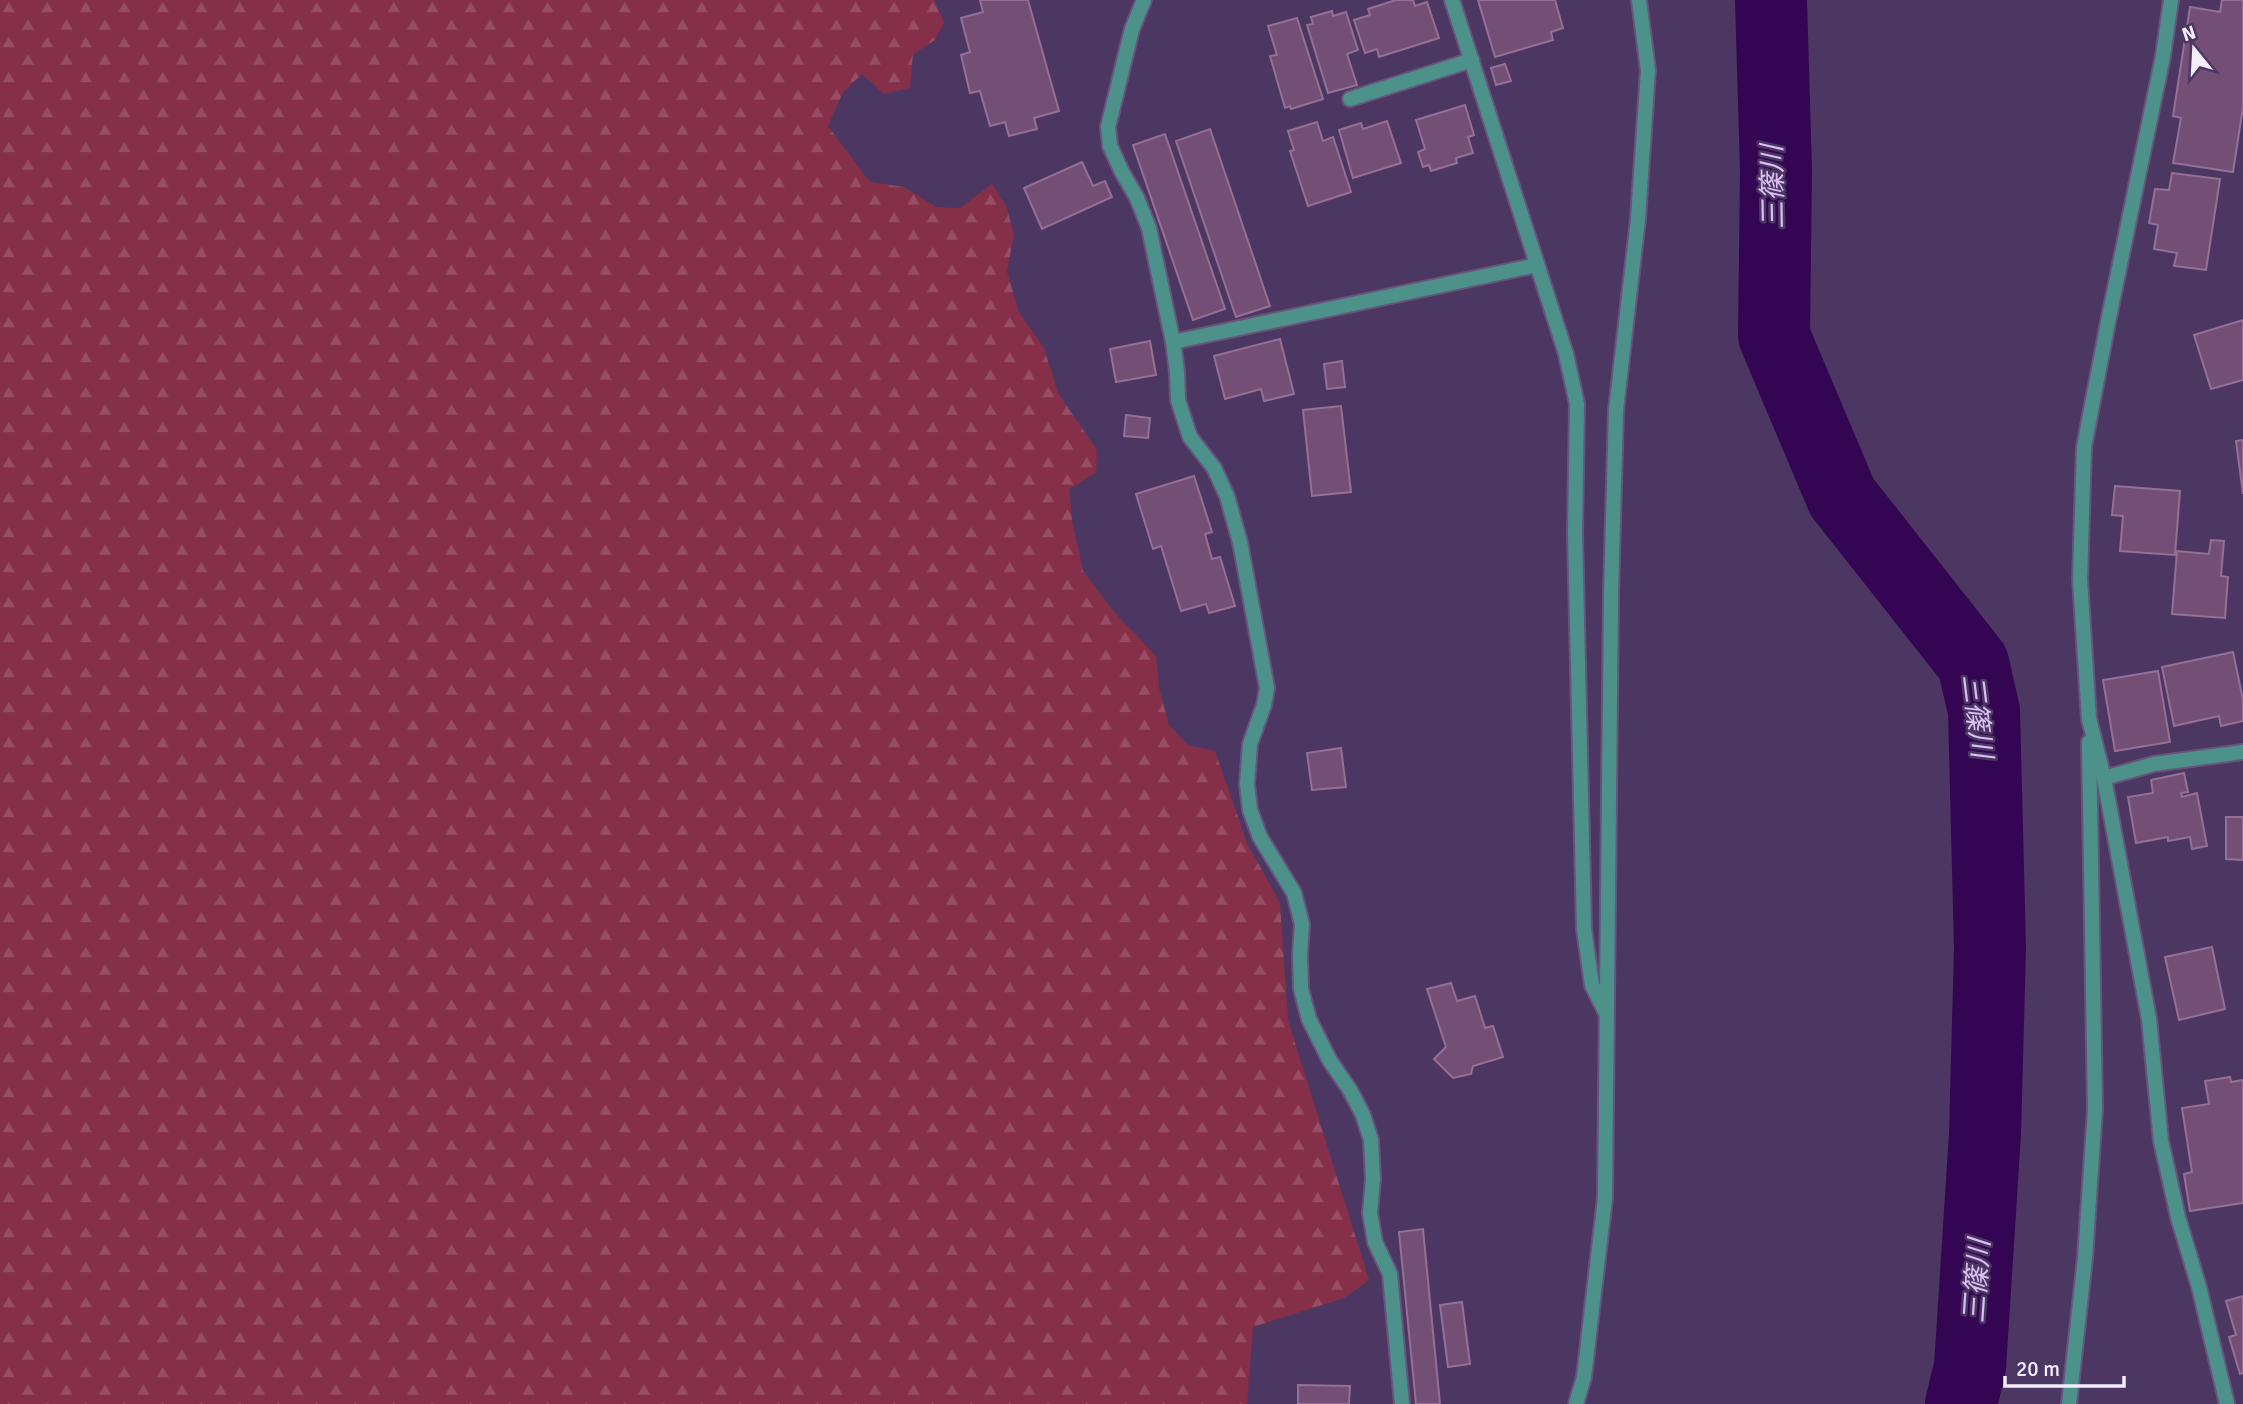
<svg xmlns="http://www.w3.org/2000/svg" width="2243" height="1404" viewBox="0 0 2243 1404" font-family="Signika,'Noto Sans JP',sans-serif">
<defs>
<pattern id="forest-firs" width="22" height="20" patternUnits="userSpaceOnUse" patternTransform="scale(1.75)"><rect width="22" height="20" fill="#852f48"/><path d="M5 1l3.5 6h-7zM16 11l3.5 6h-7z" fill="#974d63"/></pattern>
</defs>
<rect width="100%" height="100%" fill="#4c3762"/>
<!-- forest -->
<path fill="url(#forest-firs)" d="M0,0H934L944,22L935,40L913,54L910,88L884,94L862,74L843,92L828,126L870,182L904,187L936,207L960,208L992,184L1006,206L1014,234L1007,272L1019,312L1044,348L1058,393L1097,450L1096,473L1069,489L1072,520L1083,571L1115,613L1156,656L1159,688L1169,725L1188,745L1215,751L1247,843L1280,903L1288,1020L1369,1280L1344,1298L1253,1327L1247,1404H0Z"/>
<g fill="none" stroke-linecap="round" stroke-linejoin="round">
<!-- river -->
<path stroke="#340553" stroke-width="72" d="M1771,0L1776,171L1774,336L1842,497L1973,663L1984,711L1990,948L1985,1134L1970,1367L1961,1404"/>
</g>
<!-- building -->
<g fill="#744f75" stroke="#956f96" stroke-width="2">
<path d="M980,0H1028L1059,111L1034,118L1037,129L1009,136L1005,122L990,126L980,91L970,93L961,55L970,52L961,18L983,12Z"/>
<path d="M1396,0H1413L1415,6L1427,2L1439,38L1379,57L1377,49L1365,53L1354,20L1370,15L1368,9Z"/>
<path d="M1478,0H1555L1563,28L1551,32L1553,40L1495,57Z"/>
<path d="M2222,0H2243V107L2233,172L2173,163L2181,118L2173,116L2190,7L2220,12Z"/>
<path d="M1332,11L1333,16L1346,12L1358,50L1347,54L1357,85L1328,93L1307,25L1313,24L1311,17Z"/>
<path d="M1297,18L1323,99L1291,109L1290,106L1285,108L1270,56L1277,55L1268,26Z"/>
<path d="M1505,64L1511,81L1496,85L1491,68Z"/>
<path d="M1465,105L1474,135L1468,137L1473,153L1456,158L1457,163L1431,171L1429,165L1423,167L1418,152L1425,149L1416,120Z"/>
<path d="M1387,121L1401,163L1353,178L1339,130L1361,123L1363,129Z"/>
<path d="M1317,122L1323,141L1333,137L1351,192L1308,206L1290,151L1294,150L1288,131Z"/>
<path d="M1210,129L1270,306L1236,317L1176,141Z"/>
<path d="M1165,134L1225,309L1193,320L1133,145Z"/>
<path d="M1082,162L1093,186L1105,181L1112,197L1042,229L1024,188Z"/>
<path d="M2172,173L2220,179L2206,270L2174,266L2177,253L2154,249L2158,225L2149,223L2155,189L2169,190Z"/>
<path d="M2243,320V380L2211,389L2194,335Z"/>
<path d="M1280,339L1294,394L1264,401L1261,389L1225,399L1214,356Z"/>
<path d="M1150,341L1156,375L1116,382L1110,349Z"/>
<path d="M1342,361L1345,387L1327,389L1324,364Z"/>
<path d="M1341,406L1351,492L1312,496L1303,410Z"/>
<path d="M1126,415L1150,418L1148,438L1124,436Z"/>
<path d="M2243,440V494L2236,441Z"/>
<path d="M1194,476L1212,532L1205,534L1212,559L1220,557L1235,606L1209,613L1206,604L1181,611L1161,546L1153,549L1136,494Z"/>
<path d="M2115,486L2180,491L2175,555L2120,551L2123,516L2112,515Z"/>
<path d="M2211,540L2224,541L2221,576L2228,577L2225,618L2172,614L2177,551L2209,554Z"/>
<path d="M2233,652L2243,700V721L2221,726L2219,716L2174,726L2162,667Z"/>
<path d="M2158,671L2170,742L2115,751L2103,680Z"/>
<path d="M1341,748L1346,787L1312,790L1307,753Z"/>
<path d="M2184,773L2188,792L2181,793L2182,797L2197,793L2207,846L2192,849L2190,837L2168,841V837L2136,843L2128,797L2153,793L2151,780Z"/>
<path d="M2226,817H2243V860L2226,859Z"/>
<path d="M2212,947L2225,1009L2179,1020L2165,957Z"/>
<path d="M1451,983L1457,1001L1475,996L1485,1028L1493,1026L1503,1057L1473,1066L1471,1074L1453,1078L1434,1059L1446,1047L1427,989Z"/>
<path d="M2230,1077L2231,1082L2243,1080V1203L2190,1211L2184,1174L2192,1172L2182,1108L2209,1104L2205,1081Z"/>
<path d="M1423,1229L1440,1404H1416L1399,1232Z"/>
<path d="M2243,1296V1373L2240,1374L2229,1337L2236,1335L2226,1301Z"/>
<path d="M1462,1302L1470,1364L1448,1367L1440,1305Z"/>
<path d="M1298,1385L1350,1386L1349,1404H1298Z"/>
</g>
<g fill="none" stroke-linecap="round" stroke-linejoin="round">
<defs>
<g id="service">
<path d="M1350,99L1472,60"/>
<path d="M1173,342L1537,265"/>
</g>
<g id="minor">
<path d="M1144,0L1132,29L1108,127L1110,146L1122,172L1137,198L1149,228L1173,342L1177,372L1178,400L1190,437L1214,468L1227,496L1240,542L1267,688L1264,705L1250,744L1247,784L1250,810L1260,837L1294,893L1302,924L1300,954L1301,989L1309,1019L1330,1061L1350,1090L1363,1115L1371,1140L1373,1179L1370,1213L1375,1242L1390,1274L1402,1404"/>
<path d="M1452,0L1566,354L1577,404L1575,533L1584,929L1592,985L1606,1013"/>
<path d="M2171,0L2163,56L2109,317L2084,447L2080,579L2089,719L2104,778L2149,1019L2161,1141L2178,1217L2199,1287L2227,1404"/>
<path d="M2104,778L2154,764L2243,752"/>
<path d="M1576,1404L1584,1377L1605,1198L1611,595L1616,410L1638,219L1648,70L1639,0"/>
<path d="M2069,1404L2085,1258L2095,1109L2089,742"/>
</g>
</defs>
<!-- service casing -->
<use href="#service" stroke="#67547b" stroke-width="18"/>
<!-- minor casing -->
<use href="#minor" stroke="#67547b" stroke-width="18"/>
<!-- service -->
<use href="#service" stroke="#4d928a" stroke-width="14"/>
<!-- minor -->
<use href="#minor" stroke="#4d928a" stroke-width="14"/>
</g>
<g text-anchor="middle" stroke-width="5" stroke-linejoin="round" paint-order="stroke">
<!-- water labels -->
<g font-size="28" font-style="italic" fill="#d9c1f5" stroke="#4c3762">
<text transform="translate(1772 187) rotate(-91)" y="10">三篠川</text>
<text transform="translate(1978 716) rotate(83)" y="10">三篠川</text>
<text transform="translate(1976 1281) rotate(-86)" y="10">三篠川</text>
</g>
</g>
<!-- north arrow -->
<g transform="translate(2194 49) rotate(342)" stroke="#4c3762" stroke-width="5" paint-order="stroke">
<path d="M0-5L12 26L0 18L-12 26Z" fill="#f4edfd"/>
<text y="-10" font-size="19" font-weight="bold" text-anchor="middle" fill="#f4edfd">N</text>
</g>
<!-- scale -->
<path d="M2005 1376v10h119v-10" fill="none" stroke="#f4edfd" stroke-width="3.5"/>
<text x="2016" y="1376" font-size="21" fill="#f4edfd" stroke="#4c3762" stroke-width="5" paint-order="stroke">20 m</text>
</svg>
